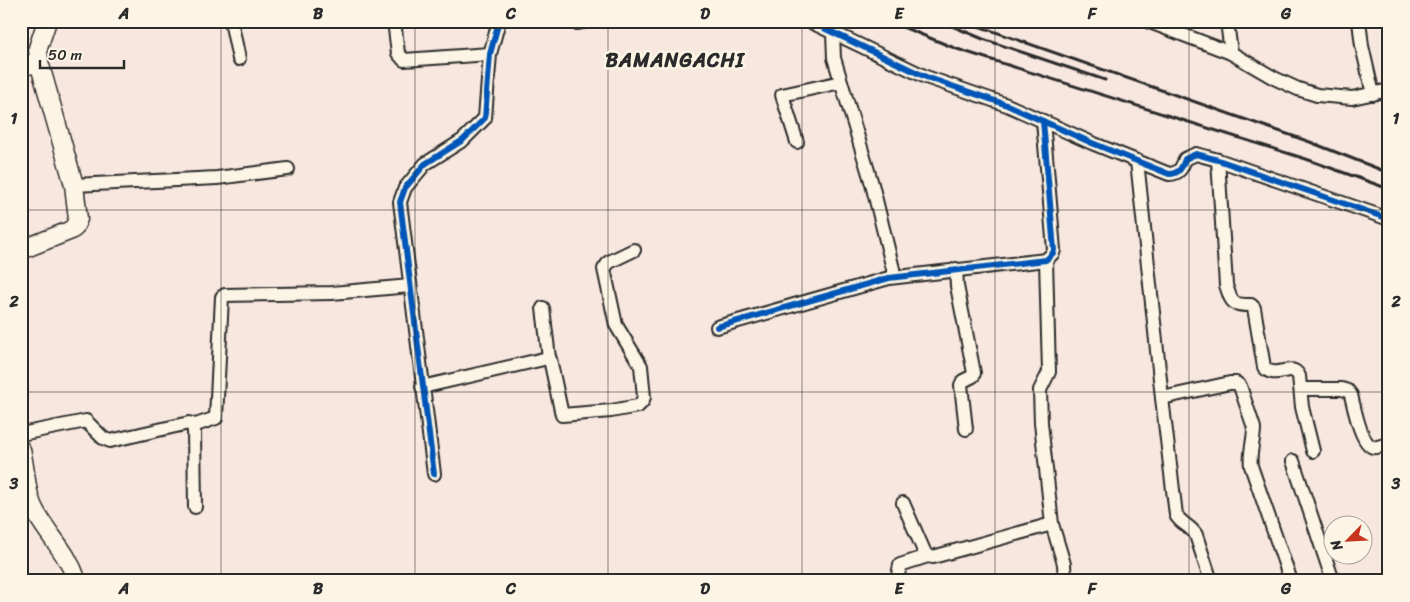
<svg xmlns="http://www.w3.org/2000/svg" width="1410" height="602" viewBox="0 0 1410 602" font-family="Sriracha,sans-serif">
<rect width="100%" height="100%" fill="#f8e7df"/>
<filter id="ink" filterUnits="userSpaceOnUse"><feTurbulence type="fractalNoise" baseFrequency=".02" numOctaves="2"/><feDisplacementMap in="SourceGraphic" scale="10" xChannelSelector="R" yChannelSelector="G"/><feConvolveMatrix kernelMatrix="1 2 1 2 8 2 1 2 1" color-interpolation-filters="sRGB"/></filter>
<g filter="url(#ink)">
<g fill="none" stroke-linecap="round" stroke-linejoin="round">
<defs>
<g id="street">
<path d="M231,21L239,59"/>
<path d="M394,21L398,53L404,60L490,54"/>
<path d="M564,21L578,23L588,21"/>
<path d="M809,21L926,77L1007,105L1092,143L1169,174C1179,174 1182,168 1185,159L1196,154L1218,160L1389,219"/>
<path d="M1147,21L1231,53L1274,78L1298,89L1317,95L1352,98L1389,90"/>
<path d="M1227,21L1231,53"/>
<path d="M1359,21L1362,46L1373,94"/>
<path d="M833,33L834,58L872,184L895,277"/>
<path d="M797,142L782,95L841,82"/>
<path d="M1218,160L1226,285C1232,303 1231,305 1251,305L1254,308L1264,367C1276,381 1291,361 1299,376L1302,407L1313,451"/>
<path d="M1137,161L1162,398L1176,515C1181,524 1191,526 1196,535L1211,581"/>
<path d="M74,185L217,178L288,169"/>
<path d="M1046,260L1049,372L1040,390L1041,423L1052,524L1064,564L1065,581"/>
<path d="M956,269L957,286L974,373L973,376L963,381L961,385L966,429"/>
<path d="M543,308L549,358"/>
<path d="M717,327L889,278L1046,260L1053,253L1054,250L1043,121"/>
<path d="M422,387L548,358L550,359L562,415L611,411L638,406L642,402L644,397L641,366L616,325L604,269L609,262L634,250"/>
<path d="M1301,389H1342L1348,391L1351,395C1354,407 1361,444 1373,447C1378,448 1384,445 1389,443"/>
<path d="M1162,398L1230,383H1236L1240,386L1254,428C1254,441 1249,453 1251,466L1291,581"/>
<path d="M193,426L216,418L222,297L225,295L332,293L410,286"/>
<path d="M21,434L86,421L103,438L110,441L189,423L192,424L194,431L195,507"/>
<path d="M1293,461L1333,581"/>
<path d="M434,474L400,202L405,188L425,164L463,140L485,118L490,54L499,21"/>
<path d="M903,503L924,551L928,556L933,557L1052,524"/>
<path d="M900,581L898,575L900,565L928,556"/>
</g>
<g id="secondary">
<path d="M21,67L39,62"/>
<path d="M21,250L69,231L74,228L78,219L74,185L39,62L38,48L47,21"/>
<path d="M21,450C26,470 25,493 35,511C49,537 67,551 77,581"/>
</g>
</defs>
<!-- street casing -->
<use href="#street" stroke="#2b2b2b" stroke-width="16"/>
<!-- secondary casing -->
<use href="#secondary" stroke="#2b2b2b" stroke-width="21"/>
<!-- street -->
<use href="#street" stroke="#fcf5e5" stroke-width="12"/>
<!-- secondary -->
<use href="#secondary" stroke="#fcf5e5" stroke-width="18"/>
<!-- rail -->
<g stroke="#2b2b2b" stroke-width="3">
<path d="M888,21L957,49L1306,159L1389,189"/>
<path d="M940,21L983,39L1105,80"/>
<path d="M964,21L1310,142L1389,173"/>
</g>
<defs>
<g id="cycleway">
<path d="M809,21L926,77L1007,105L1092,143L1169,174C1179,174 1182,168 1185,159L1196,154L1218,160L1389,219"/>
<path d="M717,327L889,278L1046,260L1053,253L1054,250L1043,121"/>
<path d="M434,474L400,202L405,188L425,164L463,140L485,118L490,54L499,21"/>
</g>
</defs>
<!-- cycleway casing -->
<use href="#cycleway" stroke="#fcf5e5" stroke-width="9"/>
<!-- cycleway -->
<use href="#cycleway" stroke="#0057b8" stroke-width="6"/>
</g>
</g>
<!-- grid -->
<path fill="none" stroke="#2b2b2b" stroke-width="1" stroke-opacity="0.55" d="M221,21V581M415,21V581M608,21V581M802,21V581M995,21V581M1189,21V581M21,210H1389M21,392H1389"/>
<g text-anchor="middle" stroke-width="5" stroke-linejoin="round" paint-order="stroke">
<!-- district labels -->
<g font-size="20" font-weight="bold" letter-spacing="1" fill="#2b2b2b" stroke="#fcf5e5">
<text x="675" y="67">BAMANGACHI</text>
</g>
</g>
<!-- margin -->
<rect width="1410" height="602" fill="none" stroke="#fcf5e5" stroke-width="55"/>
<!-- north arrow -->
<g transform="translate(1348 540) rotate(246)"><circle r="24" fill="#fcf5e5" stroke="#a8a49b"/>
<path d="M0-4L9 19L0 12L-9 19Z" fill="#c8321e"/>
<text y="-8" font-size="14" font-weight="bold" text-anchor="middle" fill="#2b2b2b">N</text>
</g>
<!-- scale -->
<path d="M40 60v8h84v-8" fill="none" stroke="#2b2b2b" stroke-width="2.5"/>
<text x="48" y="60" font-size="15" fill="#2b2b2b" stroke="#fcf5e5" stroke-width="4" paint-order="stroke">50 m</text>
<rect x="28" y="28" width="1354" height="546" fill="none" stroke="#2b2b2b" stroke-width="2"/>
<g font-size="16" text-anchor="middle" font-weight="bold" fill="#2b2b2b">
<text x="124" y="19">A</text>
<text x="318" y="19">B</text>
<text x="511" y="19">C</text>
<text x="705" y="19">D</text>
<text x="899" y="19">E</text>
<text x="1092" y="19">F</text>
<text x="1286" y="19">G</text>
<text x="14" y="124">1</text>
<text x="1396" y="124">1</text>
<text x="14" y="307">2</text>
<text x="1396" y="307">2</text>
<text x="14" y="489">3</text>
<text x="1396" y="489">3</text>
<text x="124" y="594">A</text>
<text x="318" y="594">B</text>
<text x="511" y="594">C</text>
<text x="705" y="594">D</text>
<text x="899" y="594">E</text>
<text x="1092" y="594">F</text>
<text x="1286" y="594">G</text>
</g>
</svg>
